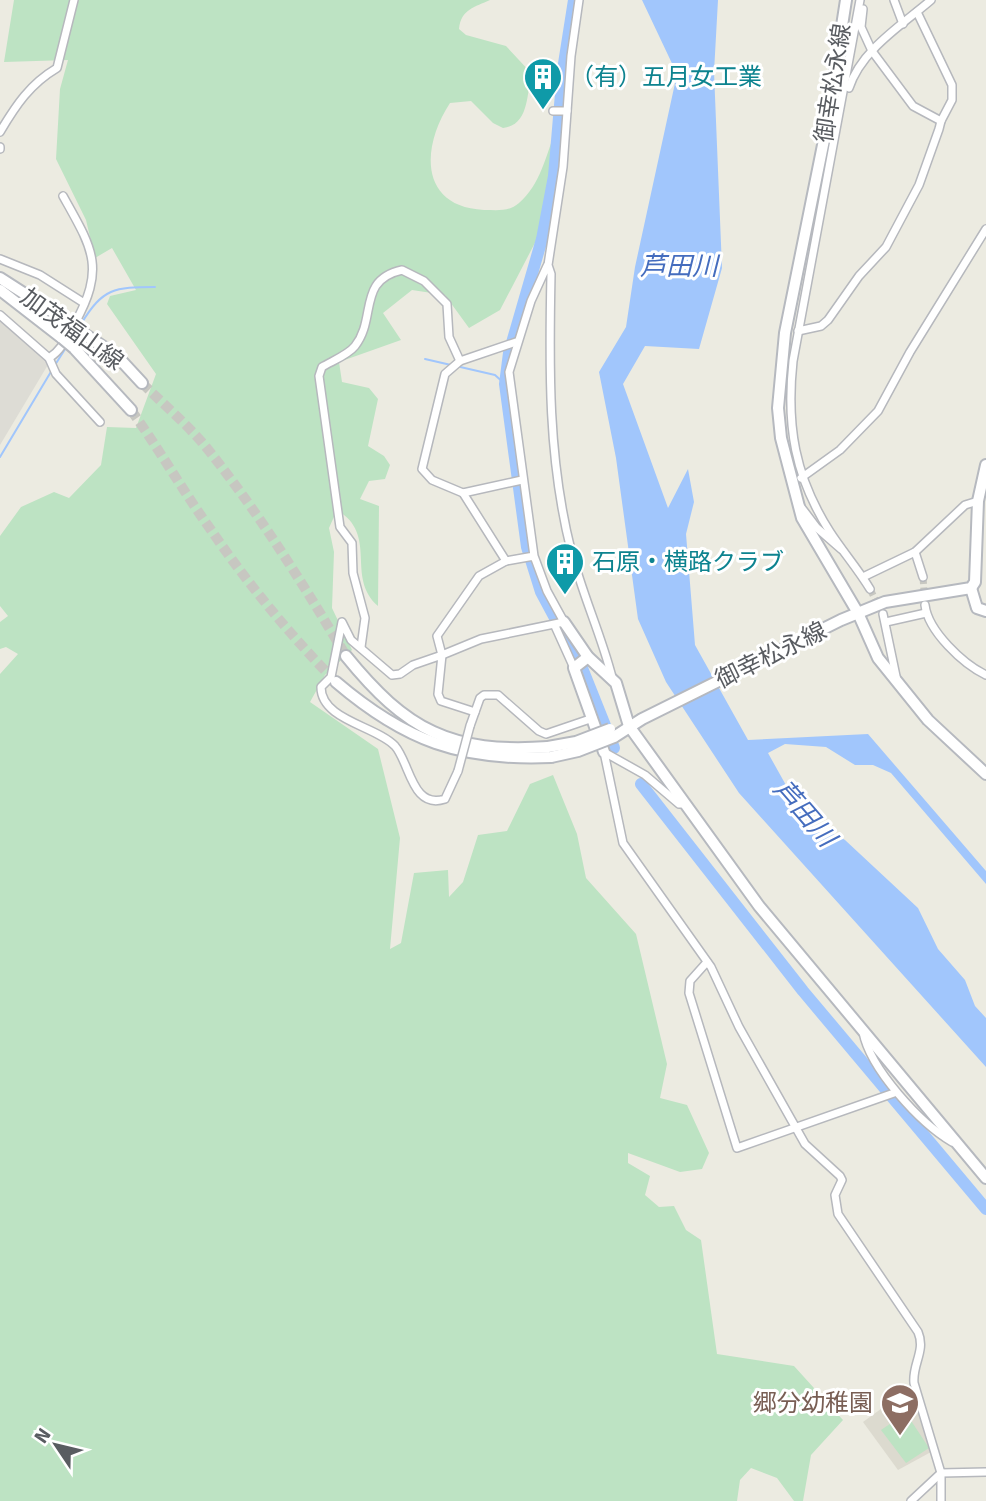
<svg xmlns="http://www.w3.org/2000/svg" width="986" height="1501" viewBox="0 0 986 1501" font-family="Signika,'Noto Sans JP',sans-serif">
<rect width="100%" height="100%" fill="#ecebe1"/>
<!-- industrial -->
<path fill="#dddcd5" d="M0,321L49,363L0,445Z"/>
<!-- education -->
<path fill="#dcdacf" d="M912,1389L931,1452L898,1470L863,1422L907,1390Z"/>
<!-- green -->
<g fill="#bde3c3">
<path d="M14,0H490C475,7 461,9 459,29L466,35L506,46L532,74C526,93 530,125 503,128L493,123L471,101L450,103C421,147 419,207 484,210C497,210 509,212 519,203C540,185 546,156 555,132L564,133L538,237L500,310L469,328L445,295L412,290L383,313L401,340L339,362L342,382L369,388L378,399L368,446L384,456L390,465L385,479L369,481L360,499L379,506L378,606C345,577 379,535 337,510L329,528L334,552L332,608L352,650L325,675L310,702L378,749L400,838L390,949L401,943L414,873L448,870L449,897L463,882L478,835L507,831L530,784L553,775L577,834L586,878L636,934L667,1064L660,1098L687,1105L709,1153L702,1169L680,1172L628,1153V1163L650,1176L645,1195L659,1207L674,1206L686,1230L701,1240L717,1354L794,1366L843,1420L811,1455L803,1501H794L777,1478L751,1468L740,1480L737,1501H0V674L18,654L6,647L0,649V622L8,616L0,606V536L21,507L54,492L69,498L101,465L107,427L136,428L156,374L107,304L110,296L136,290L112,248L95,258L86,220L56,159L60,89L68,60L4,62Z"/>
<path d="M906,1413L929,1448L906,1463L881,1430Z"/>
</g>
<!-- water -->
<path fill="#a1c6fc" d="M642,0H718L714,72L722,268L699,349L645,346L623,384L668,508L688,469L694,502L686,534L695,645L748,740L868,734L986,871V884L891,773L873,765H855L826,747L785,744L768,753L806,821C817,831 832,831 845,840L918,908L938,949L965,980L975,1006L986,1018V1067L739,793L666,682L638,619L616,458L599,372L626,327L635,267L677,74Z"/>
<g fill="none" stroke-linecap="round" stroke-linejoin="round">
<!-- stream -->
<g stroke="#a1c6fc" stroke-width="2">
<path d="M81,324C103,288 114,287 155,287"/>
<path d="M425,359L451,365"/>
<path d="M55,365L67,346"/>
<path d="M456,366L495,375L505,384"/>
<path d="M0,457L52,370"/>
</g>
<!-- river -->
<g stroke="#a1c6fc" stroke-width="12">
<path d="M556,620L541,592L527,547L505,384L509,353L542,239L554,176L563,70L574,0"/>
<path d="M563,635L576,657"/>
<path d="M582,668L614,748"/>
<path d="M641,784L803,991L986,1209"/>
</g>
<!-- street-tunnel -->
<g stroke="#c7c7c1" stroke-width="7" stroke-dasharray="7 3.5" stroke-linecap="butt">
<path d="M923,577L925,605"/>
<path d="M870,589L879,607"/>
</g>
<!-- secondary-tunnel -->
<g stroke="#c7c7c1" stroke-width="10" stroke-dasharray="10 5" stroke-linecap="butt">
<path d="M142,383C163,404 187,424 206,447C259,513 303,584 346,656"/>
<path d="M131,410C159,449 183,491 211,530C248,584 290,635 336,682"/>
</g>
<defs>
<g id="street">
<path d="M579,0L571,56L563,167L548,265L551,274C549,368 548,459 571,550C582,594 601,634 612,677"/>
<path d="M860,0L793,361C786,426 795,477 830,532C843,552 858,569 870,589"/>
<path d="M894,0L903,24"/>
<path d="M917,12L952,85V100L941,121"/>
<path d="M849,88C861,50 902,25 931,0"/>
<path d="M553,111H567"/>
<path d="M0,132C16,105 30,84 57,68L74,0"/>
<path d="M0,147V149"/>
<path d="M0,259L40,275L84,303"/>
<path d="M0,315L49,358L56,374L100,422"/>
<path d="M798,331L821,326L828,320L859,276L886,247L919,185L939,129L941,121L913,106L872,51L861,27L863,9"/>
<path d="M49,358C62,350 67,337 75,323C106,267 92,248 63,196"/>
<path d="M801,478L840,450L878,411L910,352L986,229"/>
<path d="M463,493L522,480"/>
<path d="M801,507L817,528L841,549"/>
<path d="M915,552L923,577"/>
<path d="M534,556L506,561L479,576L437,636L442,655L481,639L564,622L547,591L534,556L509,372L531,301L547,266"/>
<path d="M506,561L463,493L432,480L422,469L445,374L460,361L516,342"/>
<path d="M863,577L915,552L965,505L978,501"/>
<path d="M925,605C928,631 963,664 986,675"/>
<path d="M883,614L897,681"/>
<path d="M886,622L926,613"/>
<path d="M555,626L574,668"/>
<path d="M361,647L365,618L353,573L352,543L340,527L319,376L322,367C332,361 348,355 355,346C377,318 357,280 402,270L424,281L447,304L449,337L460,361"/>
<path d="M470,726L480,698L484,695H498L539,731L546,734L593,718"/>
<path d="M604,752L623,843L711,967L739,1027L805,1144L840,1176L842,1180L835,1195L838,1214L918,1332C926,1351 912,1364 914,1383L941,1473V1501"/>
<path d="M604,752L645,775L679,804H686"/>
<path d="M458,771L445,799C412,810 410,763 395,746C376,726 321,720 321,687L331,677L342,622L351,640L392,675L400,674L413,665L442,655L438,694L441,701L475,712"/>
<path d="M707,962L690,981L689,993L737,1148L894,1093"/>
<path d="M863,1032C870,1069 920,1123 952,1142"/>
<path d="M911,1501L941,1473L986,1472"/>
</g>
<g id="secondary">
<path d="M846,0L825,135L785,333L778,408L781,438L802,518L858,613L878,658L928,720L986,774"/>
<path d="M0,278L70,323"/>
<path d="M0,290L62,338"/>
<path d="M83,333L117,356L142,383"/>
<path d="M74,348L131,410"/>
<path d="M971,588L977,608L986,611"/>
<path d="M564,622L588,657L616,683L629,726L759,906L986,1178"/>
<path d="M346,656C406,730 451,754 548,747"/>
<path d="M588,657L574,668L604,752"/>
<path d="M336,682C405,741 461,761 551,757"/>
<path d="M614,737L642,719L841,620L885,602L971,588L975,582L978,501L986,465"/>
</g>
</defs>
<!-- street casing -->
<use href="#street" stroke="#b6b8bd" stroke-width="10"/>
<!-- secondary casing -->
<use href="#secondary" stroke="#b6b9bf" stroke-width="14"/>
<!-- street -->
<use href="#street" stroke="#fff" stroke-width="7"/>
<!-- secondary -->
<use href="#secondary" stroke="#fff" stroke-width="10"/>
<defs>
<path id="street-bridge" d="M458,771L470,726"/>
<g id="secondary-bridge">
<path d="M70,323L83,333"/>
<path d="M62,338L74,348"/>
<path d="M548,747L576,742L610,729"/>
<path d="M551,757L578,751L614,737"/>
</g>
</defs>
<!-- street-bridge casing -->
<use href="#street-bridge" stroke="#b6b8bd" stroke-width="10" stroke-linecap="butt"/>
<!-- secondary-bridge casing -->
<use href="#secondary-bridge" stroke="#b6b9bf" stroke-width="14" stroke-linecap="butt"/>
<!-- street-bridge -->
<use href="#street-bridge" stroke="#fff" stroke-width="7"/>
<!-- secondary-bridge -->
<use href="#secondary-bridge" stroke="#fff" stroke-width="10"/>
</g>
<!-- icons -->
<defs>
<symbol id="building-pin" viewBox="-11 -11 22 30"><path d="M0 17L-7.5 6A9.5 9.5 0 1 1 7.5 6Z" fill="#0f9aa8" stroke="#fff"/><path d="M-4-6H4V6H1V3H-1V6H-4ZM-2.5-4.3h1.7v1.8h-1.7ZM.8-4.3h1.7v1.8H.8ZM-2.5-1h1.7V.8h-1.7ZM.8-1h1.7V.8H.8Z" fill="#fff"/></symbol>
<symbol id="school-pin" viewBox="-11 -11 22 30"><path d="M0 17L-7.5 6A9.5 9.5 0 1 1 7.5 6Z" fill="#8d6e63" stroke="#fff"/><path d="M0-5L7-2L0 1L-7-2ZM-4 1L0 2.5L4 1V4Q0 6-4 4Z" fill="#fff"/></symbol>
</defs>
<g fill-rule="evenodd">
<use href="#building-pin" x="521" y="55" width="44" height="60"/>
<use href="#building-pin" x="543" y="540" width="44" height="60"/>
<use href="#school-pin" x="878" y="1381" width="44" height="60"/>
</g>
<g text-anchor="middle" stroke-width="6" stroke-linejoin="round" paint-order="stroke">
<!-- culture labels -->
<g font-size="24" fill="#0d838f" stroke="#fff" text-anchor="start">
<text x="570" y="85">（有）五月女工業</text>
<text x="592" y="570">石原・横路クラブ</text>
</g>
<!-- street labels -->
<g font-size="24" fill="#595c61" stroke="#fff">
<text transform="translate(833 83) rotate(-81)" y="8">御幸松永線</text>
<text transform="translate(72 329) rotate(36)" y="8">加茂福山線</text>
<text transform="translate(771 655) rotate(-26)" y="8">御幸松永線</text>
</g>
<!-- education labels -->
<g font-size="24" fill="#785e54" stroke="#fff" text-anchor="end">
<text x="873" y="1411">郷分幼稚園</text>
</g>
<!-- water labels -->
<g font-size="26" font-style="italic" fill="#456dbe" stroke="#fff">
<text x="679" y="275">芦田川</text>
<text transform="translate(805 813) rotate(49)" y="9">芦田川</text>
</g>
</g>
<!-- north arrow -->
<g transform="translate(56 1445) rotate(305)" stroke="#ffffff" stroke-width="5" paint-order="stroke">
<path d="M0-5L12 26L0 18L-12 26Z" fill="#595c61"/>
<text y="-10" font-size="19" font-weight="bold" text-anchor="middle" fill="#595c61">N</text>
</g>
</svg>
